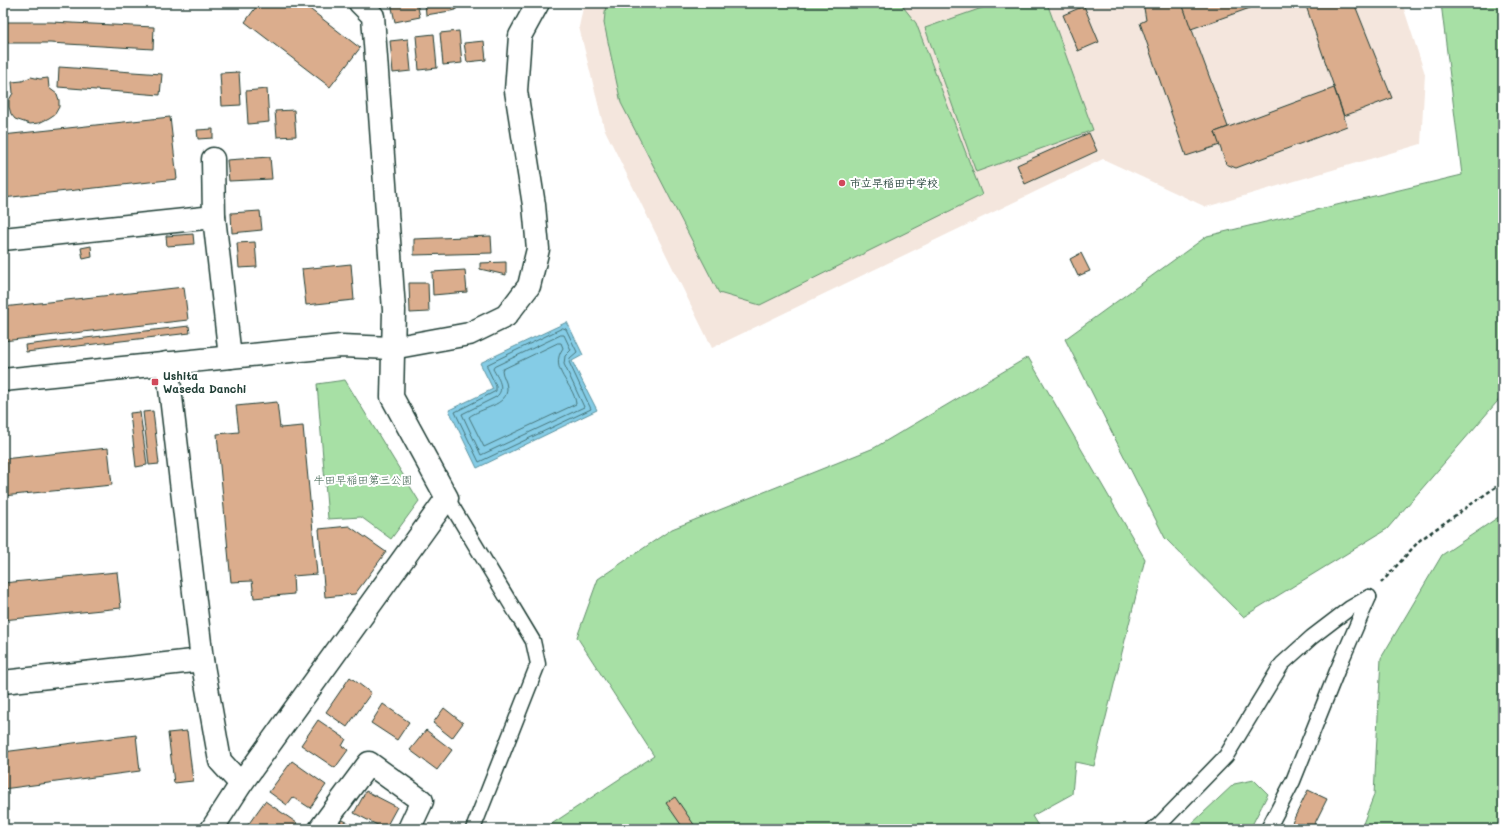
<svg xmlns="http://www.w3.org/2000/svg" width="1506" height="832" viewBox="0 0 1506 832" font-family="Mali,'Klee One',sans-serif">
<rect width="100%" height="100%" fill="#fff"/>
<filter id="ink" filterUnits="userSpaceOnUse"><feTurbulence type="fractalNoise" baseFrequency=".025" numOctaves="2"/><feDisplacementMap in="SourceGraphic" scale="8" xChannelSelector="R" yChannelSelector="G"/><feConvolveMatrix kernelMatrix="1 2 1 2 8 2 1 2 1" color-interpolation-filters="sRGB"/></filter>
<g filter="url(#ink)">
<!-- built -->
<path fill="#f4e6dd" d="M584,3H1402L1425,74L1421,144L1206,207L1103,159L712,348L604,128L579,27Z"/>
<!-- green -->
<g fill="#a7e0a5" stroke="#638e6c">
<path d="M606,3H900L916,23L982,195L760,305L719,293L621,103L604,23Z"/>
<path d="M996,3H1047L1093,130L976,172L925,28Z"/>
<path d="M1441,3H1503V395L1387,529L1243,617L1165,538L1065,339L1207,236L1462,175Z"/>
<path d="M1028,357L1145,559L1094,766L1075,762L1072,794L1032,816L1040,829H544L654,756L577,637L598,579L672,529L874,448Z"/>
<path d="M345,380L419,501L391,539L361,517L328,519L317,384Z"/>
<path d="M1503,514V829H1361L1374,795L1381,658L1442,555Z"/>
<path d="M1254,780L1268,794L1250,829H1186L1234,784Z"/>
</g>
<!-- water -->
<path fill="#85cce6" stroke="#5c939f" d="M567,322L583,355L572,361L597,410L477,468L449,410L493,389L480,363Z"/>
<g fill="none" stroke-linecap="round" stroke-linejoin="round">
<!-- shore -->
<g stroke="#48767b" stroke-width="1">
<path d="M563,328L566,329L577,352L570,358L569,362L591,409L479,462L455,412L496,391V386L487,367V365Z"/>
<path d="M561,335H564L571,350L565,356L564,364L584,407L481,455L462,414L496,397C506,389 498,378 493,369L494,367Z"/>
<path d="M558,343H561L563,348C548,370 574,383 576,404L484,447L469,417C480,408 508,406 507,388C507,381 502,376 502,370Z"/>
</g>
</g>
<!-- building -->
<g fill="#dbad8d" stroke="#1f3d34">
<path d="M259,3H302L360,48L330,87L245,22Z"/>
<path d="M391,3H417L420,17L395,22Z"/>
<path d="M425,3H455L456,10L426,15Z"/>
<path d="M1145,3H1182L1228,127L1215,132L1220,145L1186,156L1140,23L1146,20L1144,8Z"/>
<path d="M1182,3H1264L1191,29Z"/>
<path d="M1305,3H1354L1392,98L1344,116Z"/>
<path d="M1084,6L1099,42L1078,51L1063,15Z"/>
<path d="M3,22H51L154,27L153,49L50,43H3Z"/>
<path d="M459,31L462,63L443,65L440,33Z"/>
<path d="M434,34L437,68L419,70L416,36Z"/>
<path d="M408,39L411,71L393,73L390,41Z"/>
<path d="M484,41L486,60L467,62L464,43Z"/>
<path d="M59,67L162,74L160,95L58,87Z"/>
<path d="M239,72L241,105L222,106L220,73Z"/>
<path d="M31,77L40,79L48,78L49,88L57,94L59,100V107L55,114L49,118L39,123L30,124L15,119L11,114L9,107V100L13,93L12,82L22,81Z"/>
<path d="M1334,88L1347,126L1236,168L1226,164L1215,132Z"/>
<path d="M267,89L269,122L248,124L246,91Z"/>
<path d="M294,110L296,136L277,137L275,111Z"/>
<path d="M170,117L177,179L3,198V135Z"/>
<path d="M213,129V138L198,139L197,130Z"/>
<path d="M1089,133L1097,151L1025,184L1017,165Z"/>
<path d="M270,157L272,179L229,181L227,160Z"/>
<path d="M260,211L262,230L232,233L231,213Z"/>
<path d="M193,234L194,244L167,246L166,236Z"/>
<path d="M491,236L492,253L414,255V239Z"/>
<path d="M255,242L257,267L239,268L237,243Z"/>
<path d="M91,246L92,257L83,259L81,248Z"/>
<path d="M1081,253L1090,271L1078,276L1070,259Z"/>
<path d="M506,262V275L480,269V263Z"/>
<path d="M351,264L354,300L306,305L302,269Z"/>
<path d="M465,270L467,292L433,295L432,272Z"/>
<path d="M409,283H428L429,312L410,313Z"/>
<path d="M184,287L188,320L3,341V307Z"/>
<path d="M189,326L190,333L26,352L25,345Z"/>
<path d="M277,402L280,428L303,426L317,574L293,576L294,594L254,598L252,581L231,582L217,434L239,432L236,406Z"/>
<path d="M153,411L159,464L149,465L143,412Z"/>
<path d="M140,412L147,465L136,467L130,413Z"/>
<path d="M108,448L112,485L3,496V459Z"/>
<path d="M349,526L386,552L355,594L325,597L319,529Z"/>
<path d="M117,572L121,608L3,620V583Z"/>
<path d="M350,677L371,693L347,727L326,712Z"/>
<path d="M383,704L409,722L397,740L371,723Z"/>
<path d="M444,708L463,723L452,738L433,723Z"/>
<path d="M318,720L346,739L342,746L348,750L335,768L301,745Z"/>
<path d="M426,730L452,750L437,770L410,750Z"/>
<path d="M187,731L193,781L174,783L168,733Z"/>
<path d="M136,735L140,771L3,789V752Z"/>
<path d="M292,761L326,785L310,808L293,797L287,805L269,792Z"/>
<path d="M1308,790L1327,799L1312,829H1289Z"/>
<path d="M366,791L397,807L385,829L354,813Z"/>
<path d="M675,797L697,829H684L666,803Z"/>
<path d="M265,801L297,823L292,829H245Z"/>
<path d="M341,819L360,829H335Z"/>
</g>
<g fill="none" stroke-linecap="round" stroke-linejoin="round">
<defs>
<g id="service">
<path d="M447,498L533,641L538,664L473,829"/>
<path d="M1153,829L1159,825L1226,756L1282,664L1312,637L1350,608L1369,597"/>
<path d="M1268,829L1293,781L1337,671L1369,597"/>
</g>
<g id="minor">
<path d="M213,159L214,217L230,357"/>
<path d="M3,239L214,217"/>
<path d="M167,363L202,660L220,761L241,784"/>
<path d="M3,380L341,346L392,348L469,334L506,316L529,286L538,249L534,205L516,91L520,36L538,3"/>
<path d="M3,682L202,660"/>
<path d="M212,829L241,784L447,498L392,397L394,310L373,16L360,3"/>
<path d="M320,829L369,763L422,801L409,829"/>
</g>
</defs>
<!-- service casing -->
<use href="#service" stroke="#1f3d34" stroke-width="17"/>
<!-- minor casing -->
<use href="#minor" stroke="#1f3d34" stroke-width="25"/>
<!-- path -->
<path stroke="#1f3d34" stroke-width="2.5" stroke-dasharray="4 3" stroke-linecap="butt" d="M1381,583L1420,540L1503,482"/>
<!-- service -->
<use href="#service" stroke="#fff" stroke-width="14"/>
<!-- minor -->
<use href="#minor" stroke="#fff" stroke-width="22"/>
</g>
</g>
<!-- markers -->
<g fill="#d1495b" stroke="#fff" stroke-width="1.5">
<circle cx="842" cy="183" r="4"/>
<rect x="151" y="378" width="8" height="8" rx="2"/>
</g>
<g text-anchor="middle" stroke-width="4" stroke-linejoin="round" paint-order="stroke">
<!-- poi labels -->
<g font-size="11" font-weight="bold" fill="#1f3d34" stroke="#fff" text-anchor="start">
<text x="850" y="187">市立早稲田中学校</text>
<text x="163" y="380">Ushita<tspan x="163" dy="13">Waseda Danchi</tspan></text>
</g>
<!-- park labels -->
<g font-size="11" fill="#3a5e4b" stroke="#fff">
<text x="363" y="484">牛田早稲田第三公園</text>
</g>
</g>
<!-- margin -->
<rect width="1506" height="832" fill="none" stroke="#fff" stroke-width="16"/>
<rect x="8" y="8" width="1490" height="816" fill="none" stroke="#1f3d34" stroke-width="1.5" filter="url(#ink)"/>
</svg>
